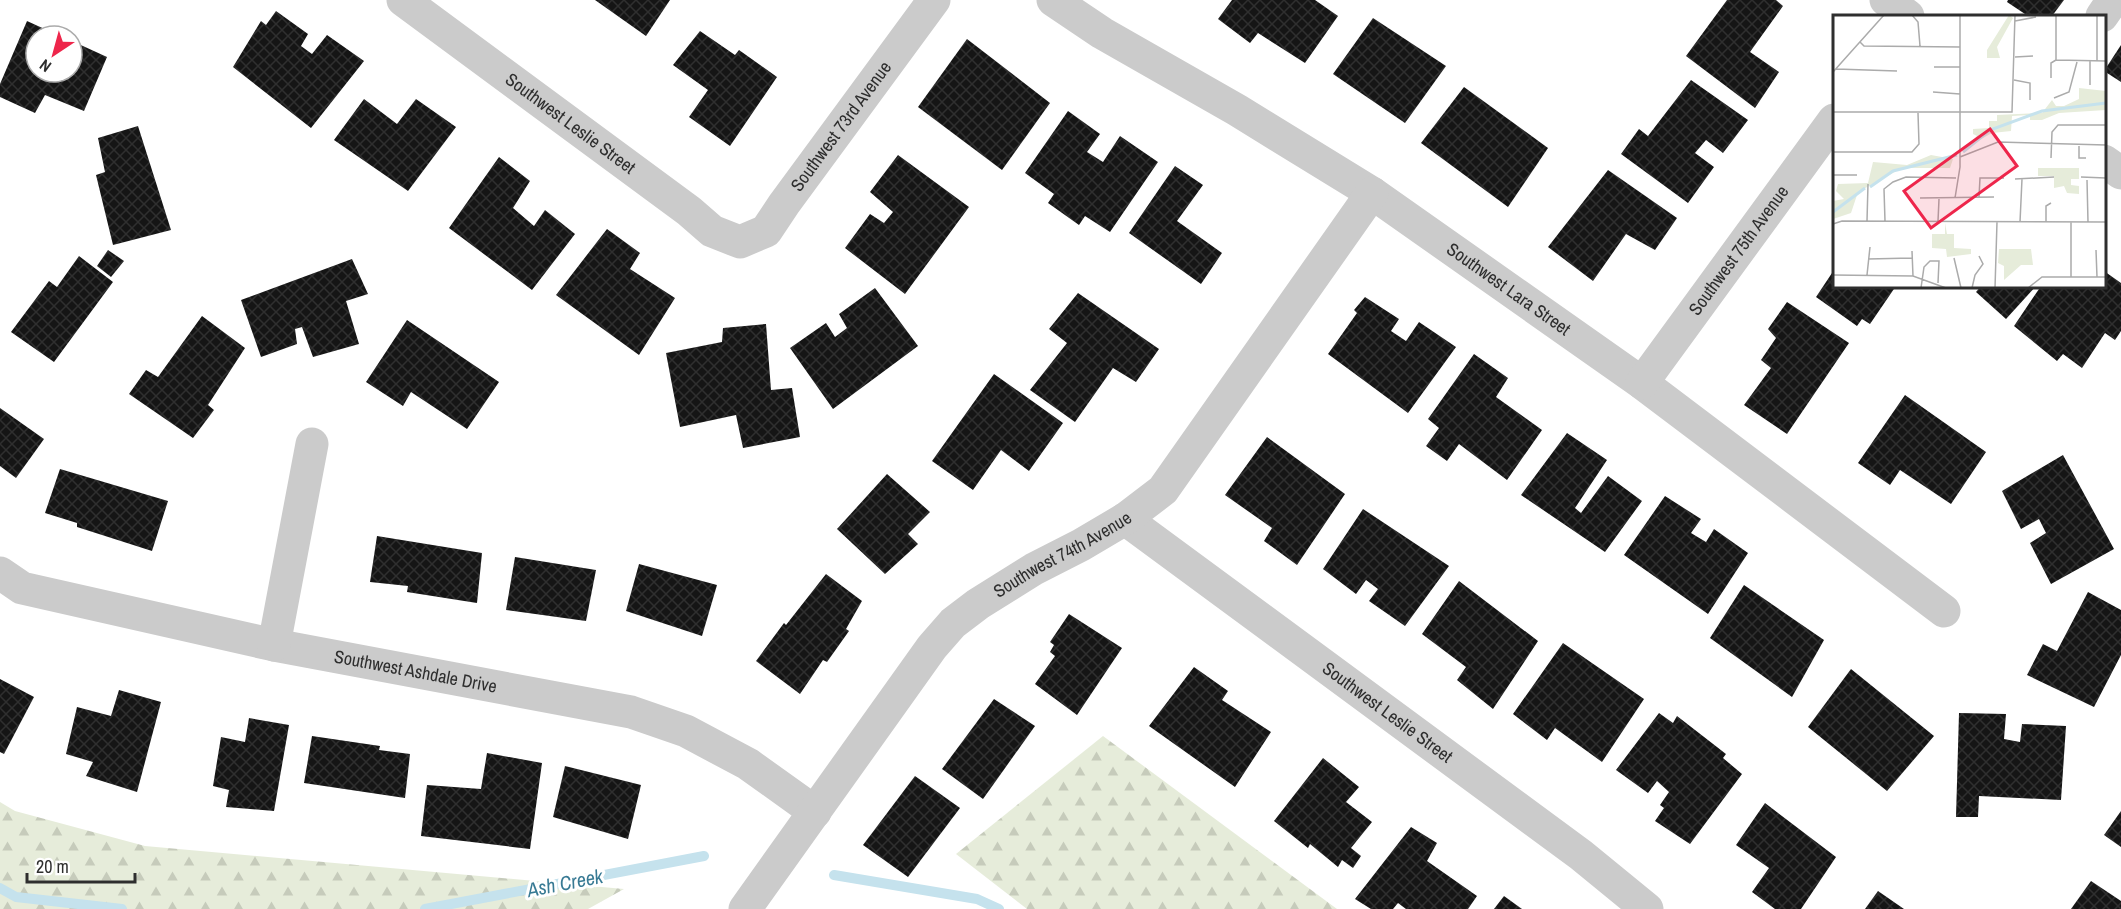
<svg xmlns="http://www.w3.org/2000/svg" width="2121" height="909" viewBox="0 0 2121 909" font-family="'Archivo Narrow',sans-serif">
<defs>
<pattern id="forest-firs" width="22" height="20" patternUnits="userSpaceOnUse" patternTransform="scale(1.5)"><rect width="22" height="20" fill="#e6ecda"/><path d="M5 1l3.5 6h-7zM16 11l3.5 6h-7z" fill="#c6cbbb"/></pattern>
<pattern id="building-cross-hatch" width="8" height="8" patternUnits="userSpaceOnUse" patternTransform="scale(1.5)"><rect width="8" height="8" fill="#151515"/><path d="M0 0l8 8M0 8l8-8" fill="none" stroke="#2f2f2f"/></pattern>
</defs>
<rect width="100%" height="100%" fill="#fff"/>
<!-- forest -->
<g fill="url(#forest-firs)">
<path d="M1103,736L1337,909H1027L956,854Z"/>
<path d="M0,802L15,811L145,846L624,889L588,909H0Z"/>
</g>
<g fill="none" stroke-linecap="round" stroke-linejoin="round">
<!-- stream -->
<g stroke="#c5e2ed" stroke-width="10">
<path d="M834,875L977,899L999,909"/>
<path d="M0,888L16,897L122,909"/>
<path d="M425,909L704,856"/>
</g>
</g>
<!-- building -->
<g fill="url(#building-cross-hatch)">
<path d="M595,0H670L646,36Z"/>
<path d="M1232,0H1315L1338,16L1305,63L1258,33L1250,43L1218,19Z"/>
<path d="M1727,0H1776L1783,6L1750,52L1779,72L1755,108L1686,56Z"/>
<path d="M2008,0H2064L2052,16H2028L2007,2Z"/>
<path d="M276,11L308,34L301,46L312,54L327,35L364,61L311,128L233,67L261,21L266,25Z"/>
<path d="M1373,18L1446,66L1405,123L1333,74Z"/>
<path d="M27,21L60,36H36V72H72V41L107,57L84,111L45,95L35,113L0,97V84Z"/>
<path d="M700,31L735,55L739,50L777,77L730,146L689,117L708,90L673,65Z"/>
<path d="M967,39L1050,103L1002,170L918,107Z"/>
<path d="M2121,45V82L2104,71Z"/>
<path d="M1691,80L1748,120L1723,153L1706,140L1695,153L1714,167L1688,203L1621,154L1639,129L1648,136Z"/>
<path d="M1464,87L1548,148L1508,207L1421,143Z"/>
<path d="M364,99L397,124L416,99L456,127L408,191L334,140Z"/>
<path d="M1068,111L1100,134L1087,152L1103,162L1120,136L1158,162L1110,232L1085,216L1079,225L1048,203L1054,194L1025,173Z"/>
<path d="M138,126L171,230L113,245L96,175L105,172L98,138Z"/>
<path d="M898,155L969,207L905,294L845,248L870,214L884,223L893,212L870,192Z"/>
<path d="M499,157L530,181L513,208L534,226L545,210L575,234L532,290L449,228Z"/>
<path d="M1175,166L1203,185L1177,221L1222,253L1201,284L1129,233Z"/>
<path d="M1608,170L1677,218L1655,250L1626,234L1593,281L1548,247Z"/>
<path d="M607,229L640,253L630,269L675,298L639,355L556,295Z"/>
<path d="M108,250L124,261L111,277L97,266Z"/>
<path d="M79,256L113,282L54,362L11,332L49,281L57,287Z"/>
<path d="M352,259L368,294L346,301L359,344L313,357L302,327L295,329L297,344L261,357L241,300Z"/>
<path d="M1834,270V286H1896L1870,324L1862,319L1857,326L1816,297Z"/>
<path d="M2104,271L2121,283V331L2115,340L2105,333L2082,368L2063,354L2057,361L2014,326L2041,286H2104Z"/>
<path d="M1981,286H2036L2006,319L1976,292Z"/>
<path d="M875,288L918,346L833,409L790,348L826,323L835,337L847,328L839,314Z"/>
<path d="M1078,293L1159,349L1136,382L1113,368L1075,422L1030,390L1067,343L1049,329Z"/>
<path d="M1365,297L1399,319L1391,331L1406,341L1419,322L1456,347L1408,413L1328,354L1357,313L1354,310Z"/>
<path d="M1787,302L1849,343L1787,434L1744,405L1771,368L1761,360L1776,338L1768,329Z"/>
<path d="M202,316L245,348L208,405L214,410L193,438L129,394L146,370L158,377Z"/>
<path d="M407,320L499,382L467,429L411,392L403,406L366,382Z"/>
<path d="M766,324L771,390L792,388L800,437L743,448L736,415L680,427L666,353L722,342L723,328Z"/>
<path d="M1474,354L1508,378L1496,397L1542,430L1507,480L1459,444L1447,461L1426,446L1439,428L1428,419Z"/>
<path d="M994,374L1063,423L1029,471L1001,450L973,490L932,461Z"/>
<path d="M1905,395L1986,452L1951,504L1900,470L1890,485L1858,463Z"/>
<path d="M0,408L44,439L16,478L0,466Z"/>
<path d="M1567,433L1607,460L1575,508L1581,513L1608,476L1642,501L1605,552L1521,495Z"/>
<path d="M1267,437L1345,494L1297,565L1264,541L1272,528L1225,495Z"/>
<path d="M2063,455L2114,549L2051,584L2030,543L2046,533L2039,519L2021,529L2002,491Z"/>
<path d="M60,469L168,501L152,551L77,527V523L45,513Z"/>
<path d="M887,474L930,512L908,534L918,544L885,574L837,529Z"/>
<path d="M1665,496L1701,519L1691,533L1706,542L1714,529L1748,553L1708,614L1624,555Z"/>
<path d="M1363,509L1449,566L1405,626L1369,601L1378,589L1366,580L1356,594L1323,569Z"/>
<path d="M377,536L482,553L477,603L407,592L408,586L370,582Z"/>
<path d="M515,557L596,570L586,621L506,610Z"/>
<path d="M639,564L717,585L702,636L626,611Z"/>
<path d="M826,574L862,601L846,629L849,631L827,662L823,660L800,694L756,661L784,623L786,625Z"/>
<path d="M1459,581L1538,641L1493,709L1457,680L1466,667L1422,634Z"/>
<path d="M1744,585L1824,640L1792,697L1710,638Z"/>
<path d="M2088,592L2121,610V655L2094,707L2027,675L2043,644L2057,651Z"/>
<path d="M1069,614L1122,648L1077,715L1035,684L1055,656L1050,652L1054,645L1050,642Z"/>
<path d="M1563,643L1644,699L1602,762L1555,728L1547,740L1513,714Z"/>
<path d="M1194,667L1228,691L1222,700L1271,732L1235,787L1149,726Z"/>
<path d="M1851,669L1934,736L1887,791L1808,727Z"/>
<path d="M0,679L34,697L4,754L0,752Z"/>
<path d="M119,690L161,702L137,792L86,776L93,762L66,754L77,707L111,716Z"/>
<path d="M994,699L1035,726L983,799L942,769Z"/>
<path d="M1659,713L1673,723L1677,716L1726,754L1723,758L1742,774L1690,844L1655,821L1664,808L1660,805L1669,792L1657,781L1648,793L1616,770Z"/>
<path d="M1959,713L2006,714L2004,739L2020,742L2022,724L2066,726L2061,800L1979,796L1978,817H1956Z"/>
<path d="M249,718L289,725L274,811L226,807L229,790L213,786L221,737L245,742Z"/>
<path d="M312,736L380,746L379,750L410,754L405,798L304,783Z"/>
<path d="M487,753L542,763L530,849L421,836L427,785L481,789Z"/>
<path d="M1323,758L1359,787L1346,802L1372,822L1351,848L1361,856L1353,868L1342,860L1338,867L1310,844L1308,848L1274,821Z"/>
<path d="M565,766L641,785L628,839L553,817Z"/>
<path d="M915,776L960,808L908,877L863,845Z"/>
<path d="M1765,803L1836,857L1801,909H1775L1752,892L1769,868L1736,845Z"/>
<path d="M2121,811V847L2104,835Z"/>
<path d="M1411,827L1437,843L1427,861L1477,896L1468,909H1406L1398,903L1393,909H1371L1355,899Z"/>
<path d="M2091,881L2121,901V909H2071Z"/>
<path d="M1878,891L1904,909H1865Z"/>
<path d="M1504,896L1522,909H1494Z"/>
</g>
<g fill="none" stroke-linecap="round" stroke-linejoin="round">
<!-- minor -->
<g stroke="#cbcbcb" stroke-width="33">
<path id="s1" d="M403,0L689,211L712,231L740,242L766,231L784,204L934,0"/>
<path id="s2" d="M1053,0L1102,33L1237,110L1372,193L1642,383L1944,611"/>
<path d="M1886,0L1908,16"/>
<path d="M2102,16L2113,0"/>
<path d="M2104,161L2121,173"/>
<path id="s3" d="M1642,383L1834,120"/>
<path id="s4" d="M1125,519L1581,855L1647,909"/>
<path id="s5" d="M0,573L22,588L274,645L631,712L686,731L748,764L815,812"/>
<path d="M274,645L312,444"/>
<path id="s6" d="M745,909L932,647L953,623L978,604L1034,569L1081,545L1125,519L1163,490L1372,193"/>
</g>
</g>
<g text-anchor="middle" stroke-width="6" stroke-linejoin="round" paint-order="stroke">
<!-- street labels -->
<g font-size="18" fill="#2e2e2e" stroke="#fff">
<text dy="6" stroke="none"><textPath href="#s1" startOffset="208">Southwest Leslie Street</textPath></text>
<text dy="6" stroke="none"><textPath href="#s1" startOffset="573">Southwest 73rd Avenue</textPath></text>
<text dy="6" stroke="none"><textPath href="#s3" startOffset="164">Southwest 75th Avenue</textPath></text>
<text dy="6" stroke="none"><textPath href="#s2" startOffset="540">Southwest Lara Street</textPath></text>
<text dy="6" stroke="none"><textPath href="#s6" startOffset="483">Southwest 74th Avenue</textPath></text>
<text dy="6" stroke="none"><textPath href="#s5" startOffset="429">Southwest Ashdale Drive</textPath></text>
<text dy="6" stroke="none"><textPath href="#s4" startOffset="326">Southwest Leslie Street</textPath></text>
</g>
<!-- water labels -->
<g font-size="20" font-style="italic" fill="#387a94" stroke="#fff">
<text transform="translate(565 883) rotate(-11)" y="7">Ash Creek</text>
</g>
</g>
<!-- overview -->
<g transform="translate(1833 15)">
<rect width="273" height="273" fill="#fff"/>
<path d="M176,0L180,3L164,32L167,43H154V35ZM246,73L273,76V95L226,98L209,105H197V100L179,101L178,116L159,118L132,133L144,121L140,119V114L156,113V106H164V100L209,98L219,85L223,91H231L246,84ZM98,140L120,144L117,153H69L25,177L18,198L0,204V186L11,184L3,176L5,169L35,168L40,147L74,150ZM205,153H246V164H238V170L246,171V179L234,178L231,171L221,173V161H205ZM166,234H198L200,250H188L171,265V251L165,248Z" fill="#e6ecda"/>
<path d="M112,208L114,219H121V233L138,234V239L114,242L113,234L99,233V219H112Z" fill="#e6ecda"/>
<path fill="none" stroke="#c5e2ed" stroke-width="3" d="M130,137L157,115L209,96L273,88M37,172L60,156L124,140M0,197L32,173"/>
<path fill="none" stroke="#ababab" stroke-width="1.5" d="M79,0L85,7L87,31M223,0V45M264,0V46M182,6L203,2M27,27L31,31L127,32M182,42L200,41M223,45L273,46M257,46V70M101,52H127M3,54L64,56M0,57L51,0M218,63V48L223,45M181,65L197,68V85M100,77L127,79M221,83L236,77L244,47M0,97H179L182,0M246,131V143H253M0,137H79L86,129L85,98M127,142L165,127L273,130M218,143L219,117L225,110H273M0,160H24M248,162L273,163M182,164L221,162M254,165L255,207M146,182L147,163H171M87,183L161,182M122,183L127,152V0M34,206L35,169M52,206L51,174L60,167L73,162L123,163M105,206L106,184M187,207L189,164M213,207V191L218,188M238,207V262M0,209L9,206L273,207M263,235L264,262M79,236L80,261M121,243L128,273M35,244L79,243M0,260L80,261L113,273M34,260L37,232M88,273L91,252L97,246H106L105,268M139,273L142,260L150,249L146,241M162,273L164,207M195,273L209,262H273"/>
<path fill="#ee264b" fill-opacity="0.15" stroke="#ee264b" stroke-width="3" d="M157,114L184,151L98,213L71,176Z"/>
<rect width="273" height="273" fill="none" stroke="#2e2e2e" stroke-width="3"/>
</g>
<!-- north arrow -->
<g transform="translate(54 54) rotate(216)"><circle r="28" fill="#ffffff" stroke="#ababab" stroke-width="1.5"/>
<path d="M0-4.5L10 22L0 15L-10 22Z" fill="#ee264b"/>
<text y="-9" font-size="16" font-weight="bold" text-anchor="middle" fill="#2e2e2e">N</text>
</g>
<!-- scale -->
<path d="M27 873v9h108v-9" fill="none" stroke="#2e2e2e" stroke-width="3"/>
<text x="36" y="873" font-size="18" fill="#2e2e2e" stroke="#ffffff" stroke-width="4.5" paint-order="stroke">20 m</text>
</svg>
